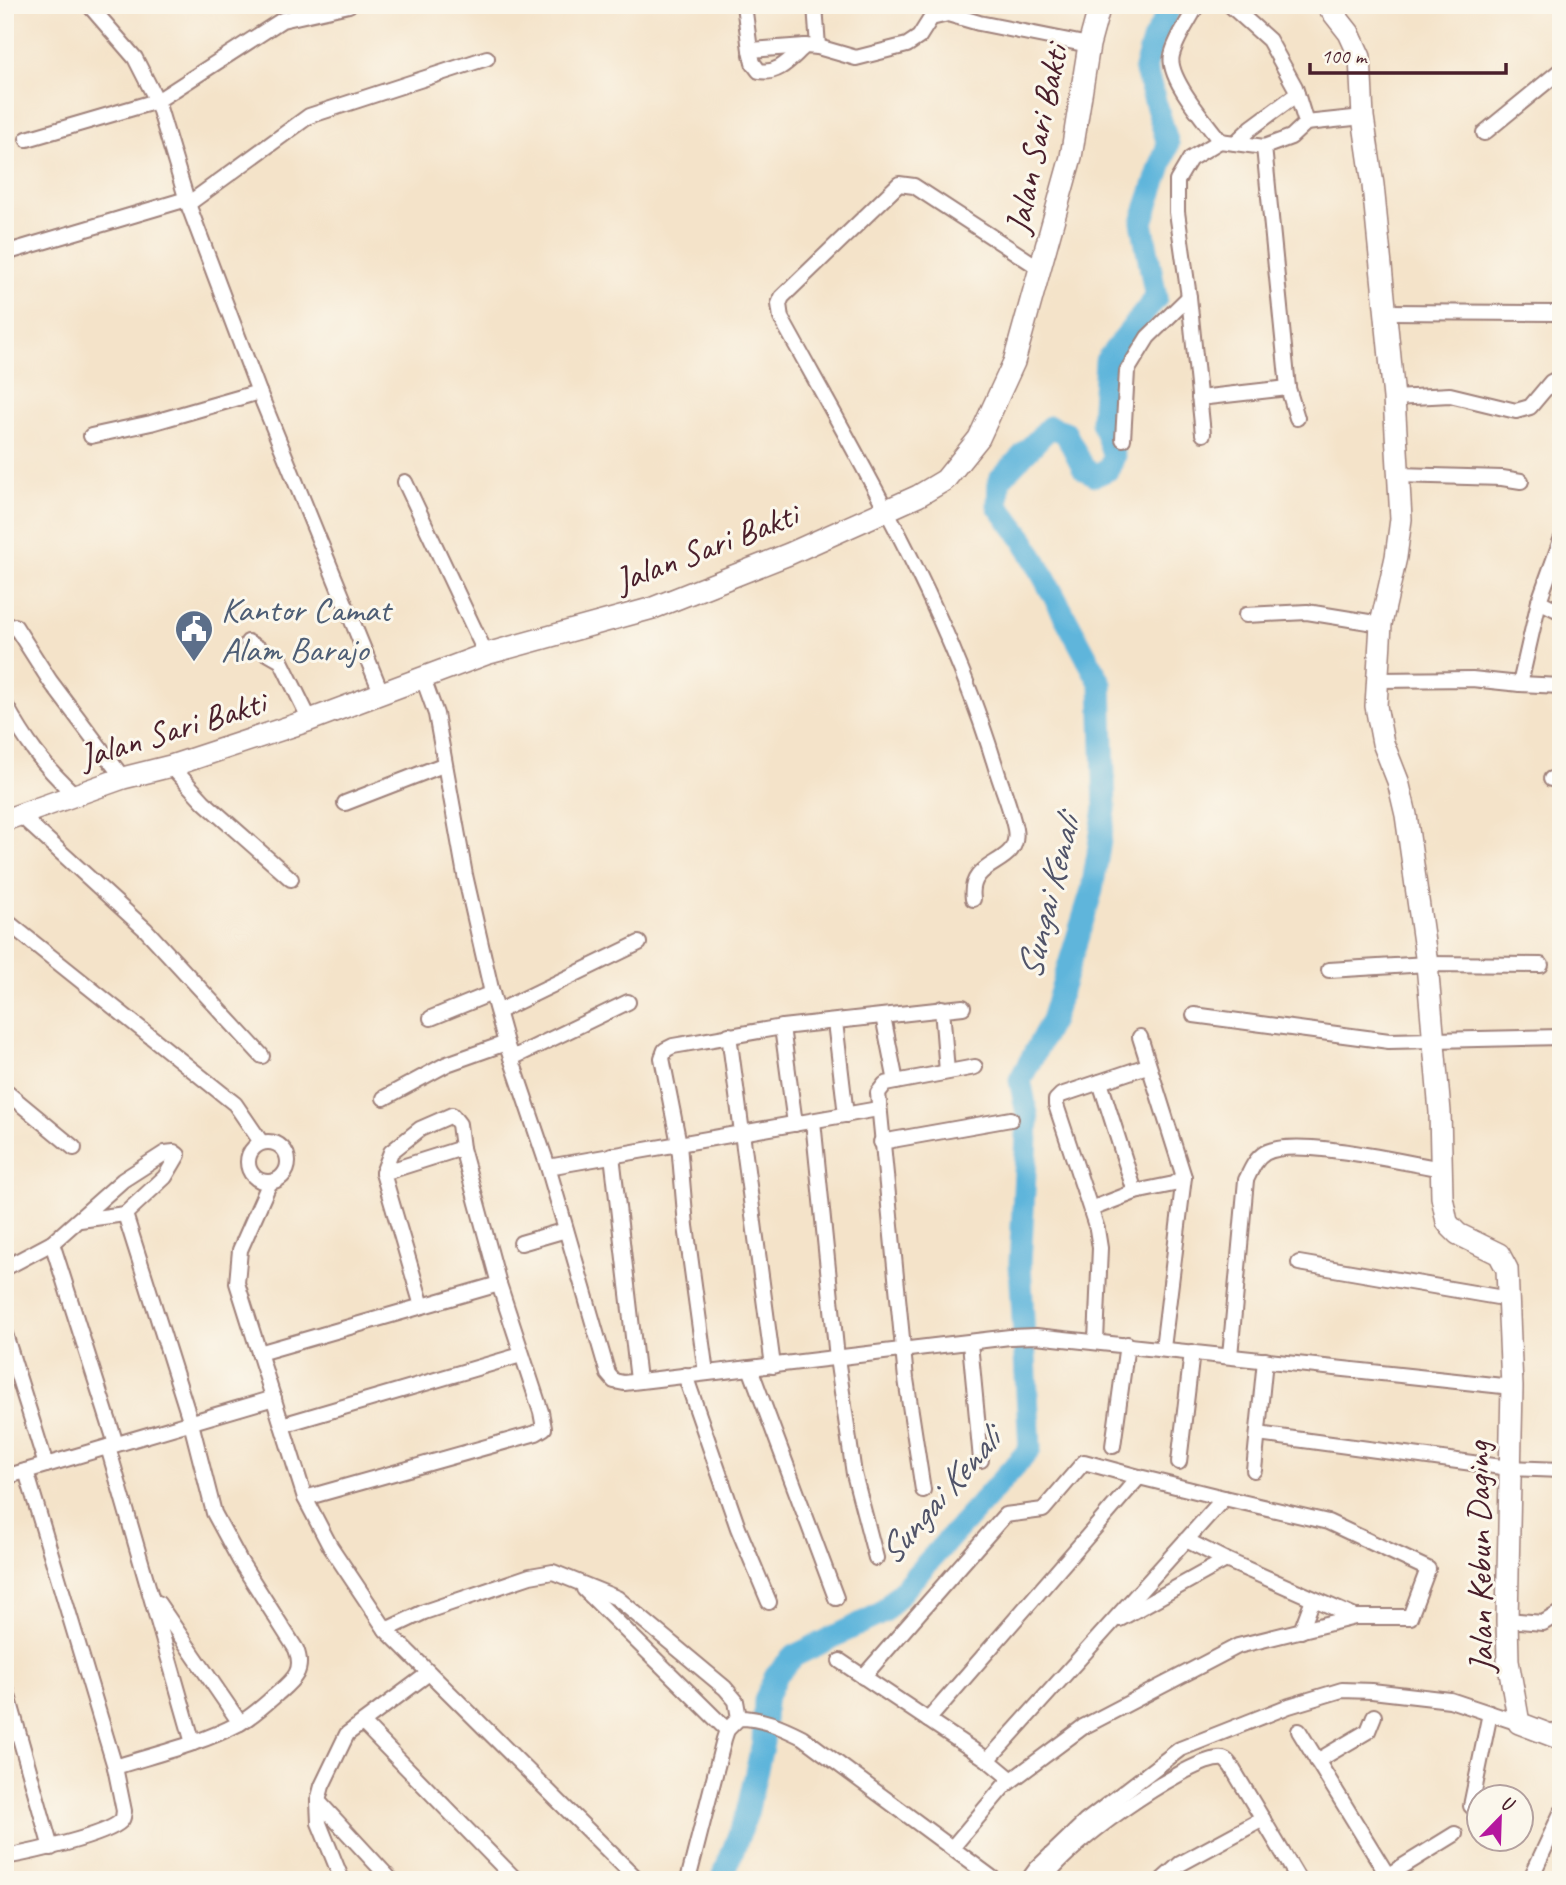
<svg xmlns="http://www.w3.org/2000/svg" width="1566" height="1885" viewBox="0 0 1566 1885" font-family="Caveat,sans-serif">
<rect width="100%" height="100%" fill="#fbf7ec"/>
<filter id="ink" filterUnits="userSpaceOnUse"><feTurbulence type="fractalNoise" baseFrequency=".0143" numOctaves="2"/><feDisplacementMap in="SourceGraphic" scale="14" xChannelSelector="R" yChannelSelector="G"/><feConvolveMatrix kernelMatrix="1 2 1 2 8 2 1 2 1" color-interpolation-filters="sRGB"/></filter>
<filter id="wash" filterUnits="userSpaceOnUse"><feTurbulence type="fractalNoise" baseFrequency=".00686" numOctaves="4" result="noise"/><feDisplacementMap in="SourceGraphic" scale="28" xChannelSelector="R" yChannelSelector="G"/><feGaussianBlur stdDeviation="1.57" result="paint"/><feColorMatrix in="noise" values="0 0 0 0 0 0 0 0 0 0 0 0 0 0 0 0 0 1.4 0 .05"/><feComposite in="paint" operator="in"/></filter>
<g filter="url(#wash)">
<rect width="100%" height="100%" fill="#f4e3c9"/>
<g fill="none" stroke-linecap="round" stroke-linejoin="round">
<!-- river -->
<path stroke="#5eb5db" stroke-width="23" d="M722,1880L747,1813L763,1742L765,1701L776,1675L794,1656L882,1613L1030,1449L1020,1263L1028,1119L1020,1080L1052,1020L1092,890L1105,809L1101,684L1024,540L998,506L999,480L1050,427L1065,432L1084,469L1096,475L1109,469L1114,456L1102,422L1106,361L1156,298L1142,222L1168,144L1145,68L1153,41L1172,5"/>
</g>
</g>
<g filter="url(#ink)">
<g fill="none" stroke-linecap="round" stroke-linejoin="round">
<defs>
<g id="street">
<path d="M349,5L282,20L157,101L188,204L259,392L381,692"/>
<path d="M744,5L750,50L753,63L759,71C779,75 791,58 805,46L818,47L856,58L907,45L919,37L931,18L948,14L979,23L1089,45"/>
<path d="M815,5L818,47"/>
<path d="M1197,5C1189,21 1176,38 1172,55C1166,77 1206,122 1220,141"/>
<path d="M1230,5L1269,40L1295,87L1306,123"/>
<path d="M750,50L805,46"/>
<path d="M1484,133L1561,70"/>
<path d="M27,139L157,101L135,58L89,5"/>
<path d="M1235,143L1251,128L1297,94"/>
<path d="M1264,147L1288,388L1297,418"/>
<path d="M188,204L309,116L487,58"/>
<path d="M5,253L187,199"/>
<path d="M1386,312L1554,313"/>
<path d="M1199,398L1288,388"/>
<path d="M1394,398L1450,395L1516,411L1530,407L1551,382L1561,377"/>
<path d="M1203,434L1189,297L1177,212V181L1190,159L1220,141L1264,147L1291,137L1306,123L1363,117"/>
<path d="M91,436L151,423L259,392"/>
<path d="M1123,439L1127,371L1148,337L1189,297"/>
<path d="M1398,475L1502,478L1521,481"/>
<path d="M405,482L486,654"/>
<path d="M1539,601L1561,612"/>
<path d="M1246,615L1307,612L1381,624"/>
<path d="M15,626L50,681L123,778"/>
<path d="M248,642L281,661L310,720"/>
<path d="M423,678L436,714L465,875L492,993L506,1043L548,1167L608,1374L614,1381L624,1383L1010,1337L1036,1336L1512,1387"/>
<path d="M1378,680L1472,679L1520,684L1539,601L1561,540"/>
<path d="M1520,684L1561,686"/>
<path d="M5,704C26,742 42,764 74,794"/>
<path d="M171,766L204,802L291,879"/>
<path d="M1551,779L1561,781"/>
<path d="M345,803L443,765"/>
<path d="M19,814L146,930L262,1056"/>
<path d="M973,899C967,857 1022,868 1015,829C1011,808 1002,788 996,768C948,608 861,463 781,318L779,304L782,297L899,184L914,186L1041,269"/>
<path d="M5,920L235,1104L261,1142"/>
<path d="M1329,970L1427,964L1541,965"/>
<path d="M942,1008L947,1072"/>
<path d="M499,1011L639,943"/>
<path d="M1194,1015L1389,1041L1561,1037"/>
<path d="M883,1016L896,1082"/>
<path d="M431,1018L492,993"/>
<path d="M835,1022L846,1115"/>
<path d="M782,1027L795,1124"/>
<path d="M729,1035L773,1366"/>
<path d="M1140,1037L1184,1177L1163,1348"/>
<path d="M512,1058L628,1002"/>
<path d="M1100,1082L1135,1192"/>
<path d="M5,1091L74,1148"/>
<path d="M384,1098L447,1064L506,1043"/>
<path d="M813,1121L837,1358L854,1474L876,1558"/>
<path d="M881,1142L1011,1119"/>
<circle cx="268" cy="1162" r="20"/>
<path d="M612,1155L638,1380"/>
<path d="M548,1167L878,1109"/>
<path d="M270,1182L240,1250L237,1283L305,1498L330,1546L386,1630L638,1880"/>
<path d="M1091,1209L1135,1192L1174,1184L1184,1177"/>
<path d="M52,1243L116,1444"/>
<path d="M521,1243L566,1230"/>
<path d="M1299,1263L1509,1299"/>
<path d="M5,1268L52,1243L123,1180L165,1153L174,1152L178,1155L165,1177L125,1214L80,1220"/>
<path d="M422,1306L383,1173L462,1148"/>
<path d="M5,1334L46,1465"/>
<path d="M1096,1341L1100,1248L1097,1229L1056,1105V1100L1061,1095L1147,1066"/>
<path d="M970,1343L981,1460"/>
<path d="M259,1353L499,1284"/>
<path d="M1230,1356L1246,1180C1251,1170 1255,1159 1265,1153C1294,1136 1405,1163 1442,1169"/>
<path d="M750,1368L836,1598"/>
<path d="M706,1373L686,1226L679,1144L662,1058L665,1050L673,1046L782,1027L963,1007"/>
<path d="M685,1375L738,1528L769,1602"/>
<path d="M282,1425L521,1355"/>
<path d="M1258,1434L1509,1468L1561,1470"/>
<path d="M1113,1446L1127,1344"/>
<path d="M108,1447L193,1743"/>
<path d="M1179,1462L1192,1352"/>
<path d="M1254,1470L1265,1360"/>
<path d="M5,1477L274,1398"/>
<path d="M923,1490L906,1379L878,1093L885,1084L975,1067"/>
<path d="M305,1498L536,1433L544,1428L541,1412L499,1284L462,1148L459,1124L452,1115L420,1129L391,1152L383,1173"/>
<path d="M1186,1540L1226,1560"/>
<path d="M584,1589L727,1730"/>
<path d="M158,1603L240,1723"/>
<path d="M1120,1619L1226,1560L1355,1617"/>
<path d="M1507,1620L1543,1623L1561,1612"/>
<path d="M386,1630L424,1612L530,1576L553,1572L617,1598L725,1688L736,1701L739,1718"/>
<path d="M1301,1631L1313,1599"/>
<path d="M840,1661L988,1760"/>
<path d="M863,1677L1005,1515L1043,1510L1084,1462L1139,1477"/>
<path d="M5,1685L51,1848"/>
<path d="M928,1720L1139,1477L1224,1498"/>
<path d="M363,1723L516,1880"/>
<path d="M1299,1731L1388,1876"/>
<path d="M1317,1761L1368,1731L1374,1716"/>
<path d="M115,1767C156,1754 200,1744 238,1724C252,1717 265,1704 277,1694C293,1680 305,1671 296,1649L240,1561L214,1513L191,1423L125,1214"/>
<path d="M318,1801L391,1880"/>
<path d="M1471,1806L1490,1713"/>
<path d="M952,1848L1004,1786L1083,1727L1238,1646L1355,1617H1410L1428,1569L1328,1522L1224,1498L988,1760L1012,1780"/>
<path d="M5,1857C28,1853 106,1836 121,1821C124,1818 123,1815 124,1811L115,1767L26,1471"/>
<path d="M1382,1879L1455,1834"/>
<path d="M342,1880L319,1823L318,1801L322,1786L347,1734L429,1673"/>
<path d="M688,1880L724,1739L727,1730L739,1718C762,1718 782,1727 802,1737L995,1880"/>
<path d="M1028,1880L1036,1869L1085,1822L1180,1749L1289,1706L1342,1690L1372,1691L1450,1700L1519,1723"/>
<path d="M1045,1880C1058,1850 1184,1761 1218,1759C1225,1758 1227,1761 1231,1766L1299,1880"/>
<path d="M1162,1880L1180,1864L1263,1819"/>
<path d="M1530,1880L1561,1813"/>
</g>
<g id="secondary">
<path d="M1327,5L1349,33L1360,57L1363,117L1373,185L1394,398L1401,519L1396,557L1381,624L1376,706L1383,743L1398,781L1406,815L1427,964L1440,1112L1442,1197L1447,1222L1451,1227L1458,1234L1499,1254L1507,1269L1512,1387L1507,1620L1508,1661L1519,1723L1561,1739"/>
<path d="M5,820L123,778L171,766L310,720L486,654L653,608L789,554L918,496L945,480L979,438L1014,362L1071,157L1089,45L1100,5"/>
</g>
</defs>
<!-- street casing -->
<use href="#street" stroke="#9f817a" stroke-width="18"/>
<!-- secondary casing -->
<use href="#secondary" stroke="#9f817a" stroke-width="24"/>
<!-- street -->
<use href="#street" stroke="#fff" stroke-width="14"/>
<!-- secondary -->
<use href="#secondary" stroke="#fff" stroke-width="21"/>
</g>
</g>
<!-- icons -->
<defs>
<symbol id="civic-pin" viewBox="-11 -11 22 30"><path d="M0 17L-7.5 6A9.5 9.5 0 1 1 7.5 6Z" fill="#5c6f8a" stroke="#fbf7ec"/><path d="M-.6-6.5H3V-4.5H.6V-3L4-1V1h2V6H-6V1h2V-1L-.6-3ZM-1.2 2.5V6h2.4V2.5Z" fill="#fff"/></symbol>
</defs>
<g fill-rule="evenodd">
<use href="#civic-pin" x="172" y="607" width="44" height="60"/>
</g>
<g text-anchor="middle" stroke-width="6" stroke-linejoin="round" paint-order="stroke">
<!-- street labels -->
<g font-size="35" fill="#4a1f2b" stroke="#fbf7ec">
<text transform="translate(1036 139) rotate(-78)" y="12">Jalan Sari Bakti</text>
<text transform="translate(706 547) rotate(-21)" y="12">Jalan Sari Bakti</text>
<text transform="translate(172 729) rotate(-17)" y="12">Jalan Sari Bakti</text>
<text transform="translate(1479 1557) rotate(-91)" y="12">Jalan Kebun Daging</text>
</g>
<!-- service labels -->
<g font-size="35" fill="#4e5e75" stroke="#fbf7ec" text-anchor="start">
<text x="221" y="621">Kantor Camat<tspan x="221" dy="40">Alam Barajo</tspan></text>
</g>
<!-- water labels -->
<g font-size="37" font-style="italic" fill="#515469" stroke="#fbf7ec">
<text transform="translate(1047 898) rotate(-76)" y="13">Sungai Kenali</text>
<text transform="translate(938 1496) rotate(-49)" y="13">Sungai Kenali</text>
</g>
</g>
<!-- margin -->
<rect width="1566" height="1885" fill="none" stroke="#fbf7ec" stroke-width="28"/>
<!-- north arrow -->
<g transform="translate(1500 1818) rotate(23)"><circle r="33" fill="#fbf7ec" stroke="#b4a19f" stroke-width="2"/>
<path d="M0-5L12 26L0 18L-12 26Z" fill="#b5179e"/>
<text y="-10" font-size="19" font-weight="bold" text-anchor="middle" fill="#4a1f2b">U</text>
</g>
<!-- scale -->
<path d="M1310 63v10h196v-10" fill="none" stroke="#4a1f2b" stroke-width="3.5"/>
<text x="1321" y="63" font-size="21" fill="#4a1f2b" stroke="#fbf7ec" stroke-width="5" paint-order="stroke">100 m</text>
</svg>
